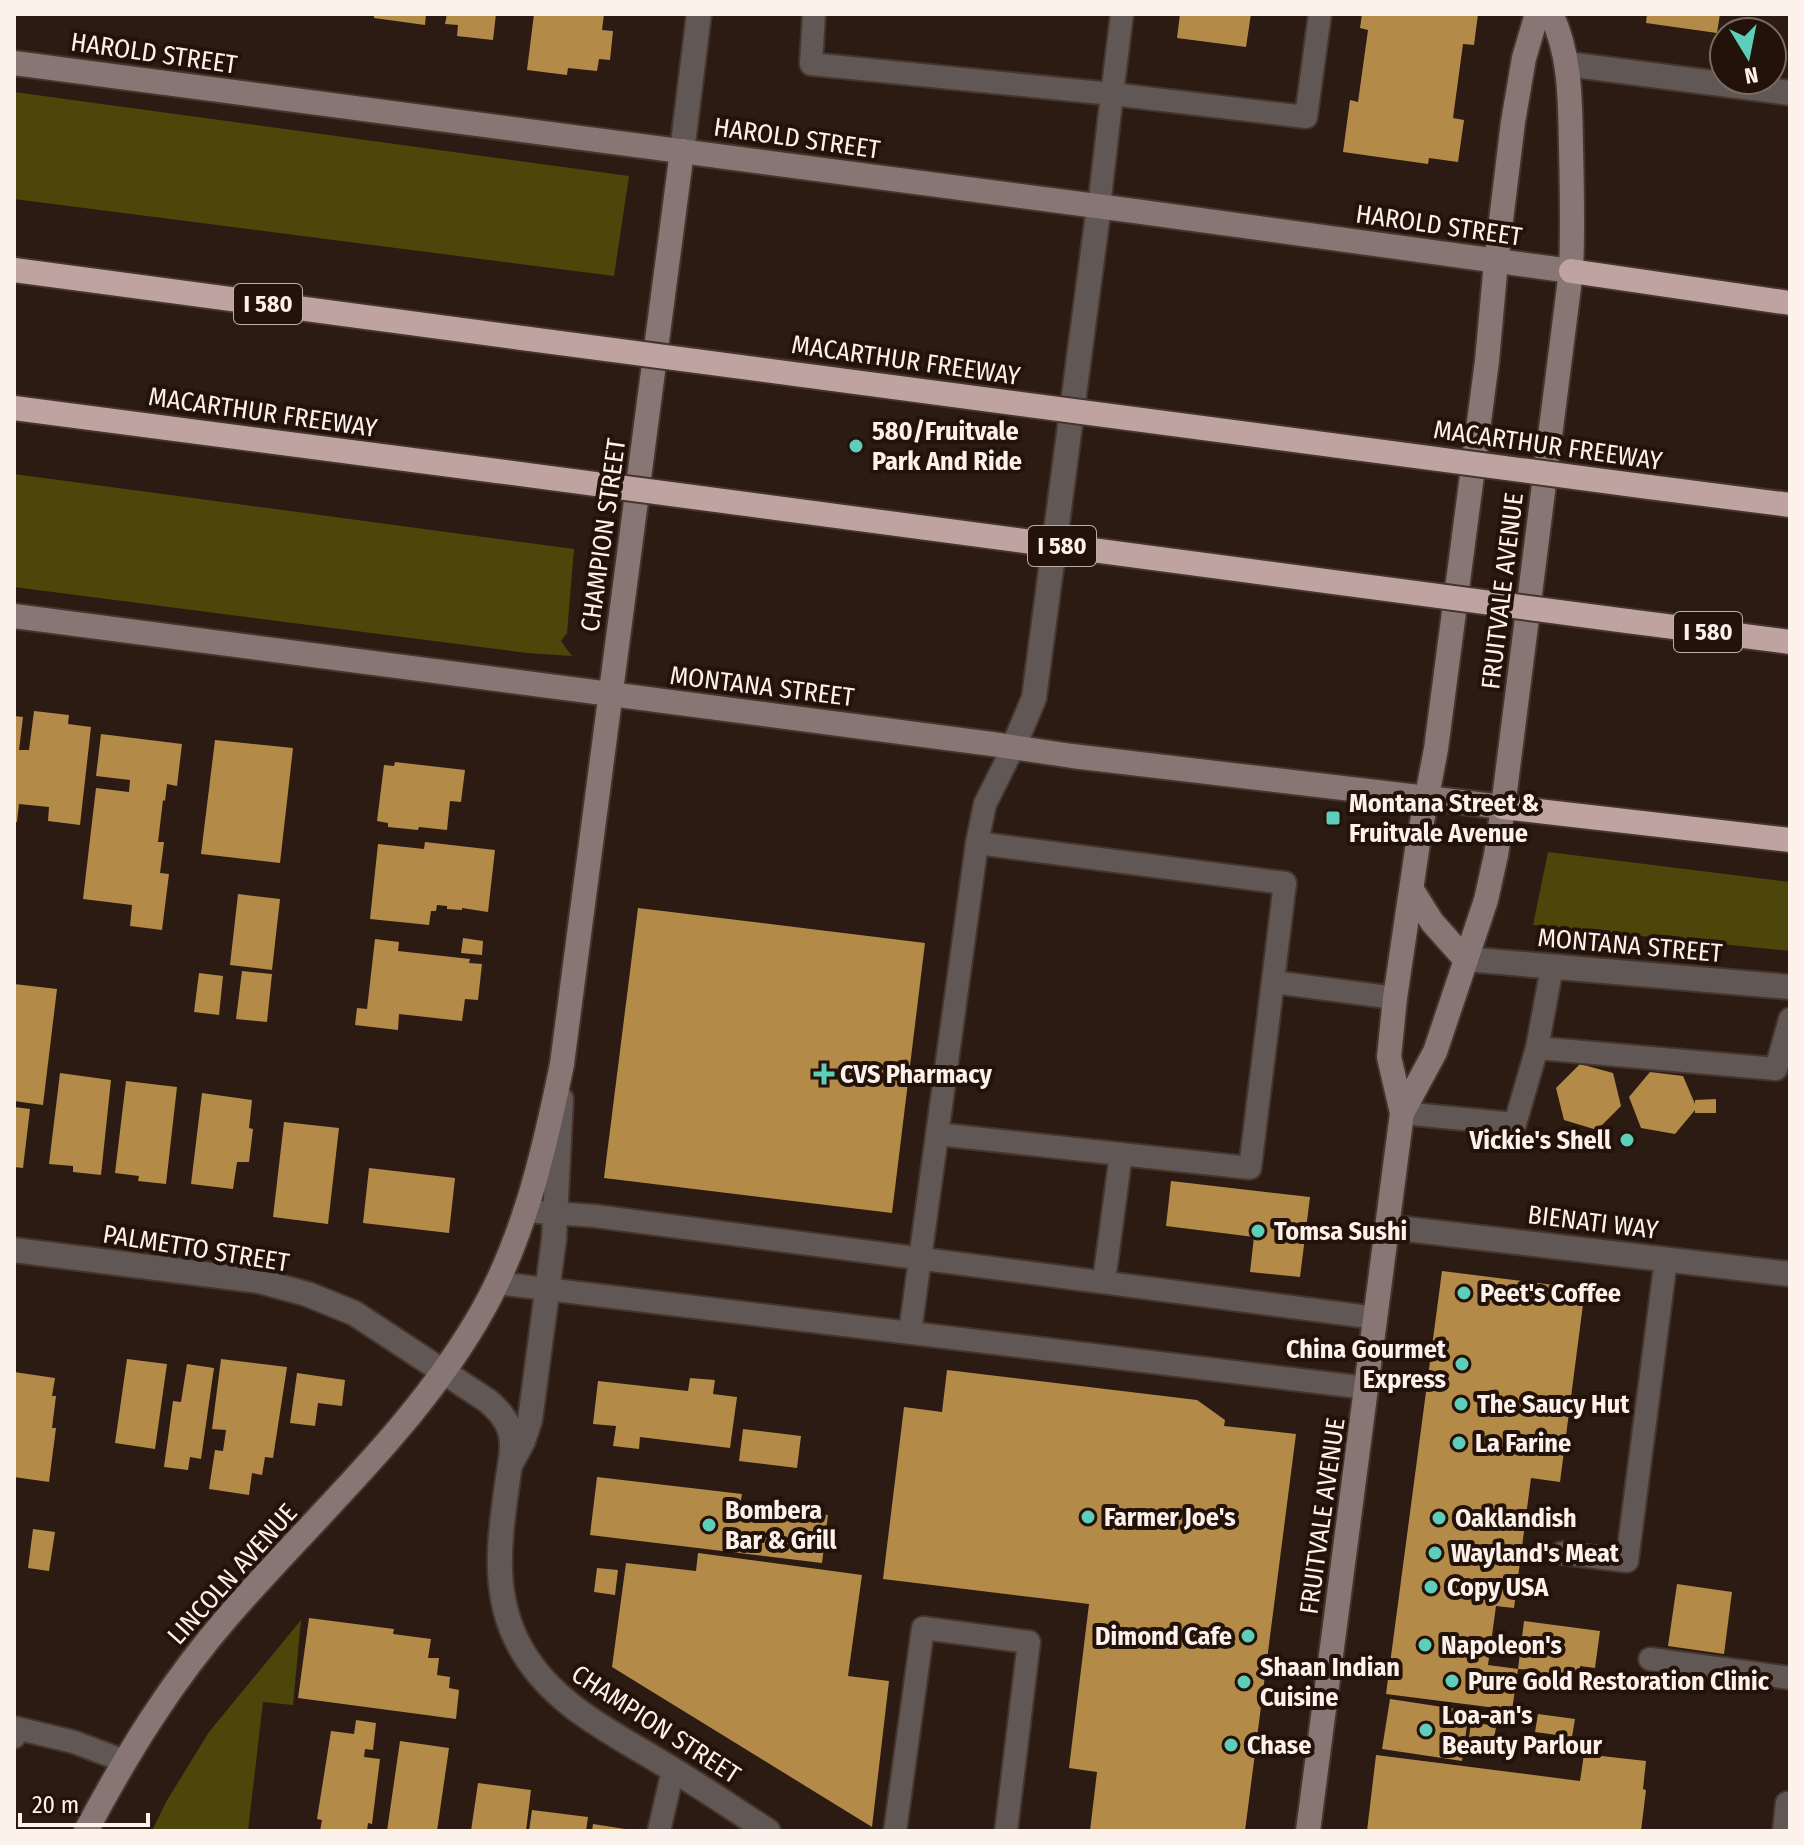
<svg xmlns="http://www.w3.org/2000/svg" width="1804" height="1845" viewBox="0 0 1804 1845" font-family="'Fira Sans Condensed',sans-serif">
<rect width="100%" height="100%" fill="#2c1b12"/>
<!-- green -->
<g fill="#4c460a">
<path d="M14,92L629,176L614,276L14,199Z"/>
<path d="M14,474L574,549L567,633L561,641L572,656L527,653L14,587Z"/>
<path d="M1548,852L1790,882V951L1533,925Z"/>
<path d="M301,1620L293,1705L263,1702L248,1831H152L166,1802L209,1732Z"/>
</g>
<!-- building -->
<g fill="#b48a48">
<path d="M374,14H426L425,25L374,18Z"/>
<path d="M447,14H496L493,40L457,36L458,25L445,24Z"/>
<path d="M534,14H604L602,30L613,31L610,60L599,59L597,71L568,68L567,75L527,70Z"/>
<path d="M1180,14H1251L1246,47L1177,38Z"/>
<path d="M1362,14H1478L1474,45L1463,44L1453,118L1464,120L1458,162L1429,158L1428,164L1343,152L1350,100L1358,102L1368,30L1360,28Z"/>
<path d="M1647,14H1720L1717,33L1646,23Z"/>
<path d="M34,711L69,715L68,724L91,727L80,825L48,821L49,807L19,804L17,822H14V716L23,717L19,750H29Z"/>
<path d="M101,734L182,744L177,786L167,784L165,801L163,800L158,842H164L160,873L169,874L162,930L130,926L132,905L83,899L96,788L129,792L130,780L96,776Z"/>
<path d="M215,740L293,748L280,863L201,854Z"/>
<path d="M395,762L465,770L461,802L450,801L447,830L419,827L418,830L388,827V823L377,821L384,765L394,766Z"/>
<path d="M425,842L495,850L488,912L462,908V910L447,909V906L437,905L436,911H431L429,925L370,919L378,844L424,849Z"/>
<path d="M238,894L280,899L272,970L230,965Z"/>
<path d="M638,908L925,943L892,1213L604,1178Z"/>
<path d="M463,938L483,941L482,955L461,953Z"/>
<path d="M375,939L399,942L398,951L470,959L469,963L482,964L478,1000L465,999L462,1021L399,1014L398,1030L355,1025L357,1008L367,1009Z"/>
<path d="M242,971L272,974L267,1022L236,1019Z"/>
<path d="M199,973L223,976L219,1015L194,1012Z"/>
<path d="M14,984L57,989L43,1105L14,1101Z"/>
<path d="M1580,1064L1613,1073L1621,1106L1597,1130L1564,1120L1556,1088Z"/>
<path d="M1650,1072L1683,1076L1695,1104V1100L1716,1099V1113H1695V1110L1675,1134L1641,1128L1629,1097Z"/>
<path d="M60,1073L111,1080L101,1175L73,1172V1166L49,1164Z"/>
<path d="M126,1081L177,1087L166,1184L138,1181L139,1176L115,1173Z"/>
<path d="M202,1093L252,1100L249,1128L253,1129L249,1162H237L233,1189L191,1184Z"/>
<path d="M14,1107L30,1109L23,1168L14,1167Z"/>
<path d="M284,1122L339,1128L328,1224L273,1217Z"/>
<path d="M369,1168L455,1178L449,1233L363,1223Z"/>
<path d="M1171,1181L1310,1197L1300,1277L1250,1272L1254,1237L1166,1226Z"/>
<path d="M1442,1271L1585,1289L1560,1482L1531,1478L1514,1608L1496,1606L1488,1665L1518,1669L1512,1710L1386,1694Z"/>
<path d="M127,1359L167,1364L155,1449L115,1443Z"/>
<path d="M221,1359L287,1367L273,1458L265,1457L262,1475L252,1473L249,1495L209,1489L215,1450L223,1451L226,1430L212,1429Z"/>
<path d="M187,1364L214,1368L201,1459L190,1457L188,1470L164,1467L173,1401L181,1402Z"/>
<path d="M947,1370L1197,1400L1225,1420L1224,1426L1296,1434L1245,1831H1090L1097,1772L1069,1768L1089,1604L883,1579L904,1407L942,1412Z"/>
<path d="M14,1372L55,1378L52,1396H56L52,1428H56L49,1482L14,1477Z"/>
<path d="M297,1373L345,1380L342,1406L318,1403L315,1426L290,1423Z"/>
<path d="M690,1378L715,1380L713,1394L737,1397L730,1448L640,1437L639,1449L613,1446L616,1426L593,1424L598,1381L688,1391Z"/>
<path d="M743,1429L801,1436L797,1468L739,1461Z"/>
<path d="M597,1477L742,1494L740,1505L828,1515L822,1563L590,1535Z"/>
<path d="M33,1529L55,1532L49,1571L28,1568Z"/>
<path d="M698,1553L862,1575L848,1676L889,1681L872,1827L612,1667L626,1563L696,1571Z"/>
<path d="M597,1568L618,1570L615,1595L594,1592Z"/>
<path d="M1677,1584L1732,1592L1724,1654L1668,1646Z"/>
<path d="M309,1618L394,1629L393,1634L431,1639L428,1658H439L437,1675L450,1677L449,1688L459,1690L456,1719L298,1698Z"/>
<path d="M1524,1621L1600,1631L1595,1668L1580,1666V1671L1568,1670L1567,1679L1530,1674L1531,1670L1518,1669Z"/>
<path d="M1390,1699L1469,1711L1462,1761L1382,1749Z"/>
<path d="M1538,1714L1575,1719L1572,1737L1535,1732Z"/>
<path d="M356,1720L376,1723L373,1750L365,1749L364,1757L380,1759L372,1824L368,1823L367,1831H320L322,1820L317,1819L331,1731L354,1734Z"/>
<path d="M1471,1722L1496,1726L1493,1749L1468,1746Z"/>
<path d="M400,1741L449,1748L437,1831H387Z"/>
<path d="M1584,1754L1646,1761L1643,1789L1646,1790L1641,1831H1367L1376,1755L1580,1781Z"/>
<path d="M478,1783L531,1790L526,1831H471Z"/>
<path d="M532,1810L588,1817L586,1831H529Z"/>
<path d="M593,1824L625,1829V1831H592Z"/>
</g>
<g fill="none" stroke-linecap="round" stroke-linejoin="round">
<defs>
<g id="lane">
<path d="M814,14L811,64L1112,94L1122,14"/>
<path d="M1099,206L1112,94L1306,117L1320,14"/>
<path d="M1552,967L1537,1048L1776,1069L1790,1019"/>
<path d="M1273,982L1395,998"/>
<path d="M1402,1113L1515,1124L1537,1048"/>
<path d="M937,1134L1250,1168L1285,883L977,843"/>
<path d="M524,1211L595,1216L1376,1318"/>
<path d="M1104,1281L1121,1154"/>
<path d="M496,1283L1367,1388"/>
<path d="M910,1332L977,843L985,804L1013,748"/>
<path d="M1562,1553L1627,1561L1666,1259"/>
<path d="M1650,1659L1790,1678"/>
<path d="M14,1737L16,1728L74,1742L124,1761"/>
<path d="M659,1831L673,1770"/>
<path d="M895,1831L923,1628L1029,1642L1006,1831"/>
<path d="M1784,1831L1787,1803"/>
</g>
<g id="street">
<path d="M1567,64L1790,93"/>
<path d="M682,151L699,14"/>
<path d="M1013,748L1034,698L1099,206"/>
<path d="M1465,959L1790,987"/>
<path d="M1389,1227L1790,1274"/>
<path d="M14,1250L259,1281L307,1294L354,1313L488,1401C498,1410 506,1418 510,1431C515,1448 509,1467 507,1485C499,1543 491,1599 523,1652C555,1706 613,1733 665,1765C700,1786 734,1809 768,1831"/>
<path d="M513,1460L523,1441L530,1420L554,1239L561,1099"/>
</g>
<g id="secondary">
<path d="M14,63L1142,212L1571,271"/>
<path d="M14,616L992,744L1072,756L1503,807"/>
<path d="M1412,890L1432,922L1465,959"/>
<path d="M1402,1113L1435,1052L1486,900L1496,855L1503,807L1571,271C1573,230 1572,189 1571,147C1570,102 1571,55 1551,14"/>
<path d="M86,1831C128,1752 171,1682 230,1614C313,1518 410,1433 476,1322C523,1244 544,1152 562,1064L682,151"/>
<path d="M1308,1831L1402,1113L1389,1057L1395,998L1418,843L1436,749L1487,361L1496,262L1513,122L1524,58L1537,14"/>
</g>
<g id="highway">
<path d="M14,270L522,338"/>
<path d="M1571,271L1790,303"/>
<path d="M14,408L497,471"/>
<path d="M1649,487L1790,505"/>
<path d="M1627,621L1790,642"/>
<path d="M1503,807L1790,840"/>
</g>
</defs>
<!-- lane casing -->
<use href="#lane" stroke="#45352c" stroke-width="26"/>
<!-- street casing -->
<use href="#street" stroke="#45352c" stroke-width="28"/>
<!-- secondary casing -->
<use href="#secondary" stroke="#45352c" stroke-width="28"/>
<!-- highway casing -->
<use href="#highway" stroke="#45352c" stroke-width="28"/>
<!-- lane -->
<use href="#lane" stroke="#615755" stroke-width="22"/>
<!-- street -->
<use href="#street" stroke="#615755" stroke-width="24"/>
<!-- secondary -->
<use href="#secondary" stroke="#877674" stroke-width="24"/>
<!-- highway -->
<use href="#highway" stroke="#bea3a0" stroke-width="24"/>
<defs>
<g id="highway-bridge">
<path d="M522,338L1649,487"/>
<path d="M497,471L1627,621"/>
</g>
</defs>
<!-- highway-bridge casing -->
<use href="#highway-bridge" stroke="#45352c" stroke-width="28" stroke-linecap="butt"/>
<!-- highway-bridge -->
<use href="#highway-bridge" stroke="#bea3a0" stroke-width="24"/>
</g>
<!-- markers -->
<g fill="#5cceba" stroke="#221209" stroke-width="3">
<circle cx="856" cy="446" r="8"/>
<rect x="1325" y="810" width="16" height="16" rx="4"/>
<path d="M820 1062h8v8h8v8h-8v8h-8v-8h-8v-8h8z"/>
<circle cx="1627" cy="1140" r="8"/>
<circle cx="1258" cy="1231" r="8"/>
<circle cx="1464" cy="1293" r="8"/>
<circle cx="1462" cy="1364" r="8"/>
<circle cx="1461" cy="1404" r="8"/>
<circle cx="1459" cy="1443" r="8"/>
<circle cx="1088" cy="1517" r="8"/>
<circle cx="1439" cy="1518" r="8"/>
<circle cx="709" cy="1525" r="8"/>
<circle cx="1435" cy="1553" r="8"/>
<circle cx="1431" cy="1587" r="8"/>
<circle cx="1248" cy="1636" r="8"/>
<circle cx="1425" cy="1645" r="8"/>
<circle cx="1452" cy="1681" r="8"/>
<circle cx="1244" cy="1682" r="8"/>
<circle cx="1426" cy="1730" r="8"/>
<circle cx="1231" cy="1745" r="8"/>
</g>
<g text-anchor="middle" stroke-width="8" stroke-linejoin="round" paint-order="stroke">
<!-- shield labels -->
<g fill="#221209" stroke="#bbaea7" stroke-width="2">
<rect x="234" y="284" width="68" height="40" rx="6"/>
<rect x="1028" y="526" width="68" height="40" rx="6"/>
<rect x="1674" y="612" width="68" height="40" rx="6"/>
</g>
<g font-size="24" font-weight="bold" fill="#fdf1eb">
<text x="268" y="312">I 580</text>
<text x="1062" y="554">I 580</text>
<text x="1708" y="640">I 580</text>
</g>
<!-- street labels -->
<g font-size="26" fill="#fdf1eb" stroke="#221209">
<text transform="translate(154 53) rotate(8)" y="9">HAROLD STREET</text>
<text transform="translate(797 138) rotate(8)" y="9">HAROLD STREET</text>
<text transform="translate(1439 225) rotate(8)" y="9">HAROLD STREET</text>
<text transform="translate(906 360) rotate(8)" y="9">MACARTHUR FREEWAY</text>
<text transform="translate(263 412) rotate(8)" y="9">MACARTHUR FREEWAY</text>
<text transform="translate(1548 445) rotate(8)" y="9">MACARTHUR FREEWAY</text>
<text transform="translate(603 535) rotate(-82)" y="9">CHAMPION STREET</text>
<text transform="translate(1502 591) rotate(-83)" y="9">FRUITVALE AVENUE</text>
<text transform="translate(762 686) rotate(7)" y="9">MONTANA STREET</text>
<text transform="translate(1630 945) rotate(5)" y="9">MONTANA STREET</text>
<text transform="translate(1593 1222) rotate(7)" y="9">BIENATI WAY</text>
<text transform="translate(196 1248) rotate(9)" y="9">PALMETTO STREET</text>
<text transform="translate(1322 1516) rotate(-82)" y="9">FRUITVALE AVENUE</text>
<text transform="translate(232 1574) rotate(-48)" y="9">LINCOLN AVENUE</text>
<text transform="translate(656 1724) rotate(33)" y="9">CHAMPION STREET</text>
</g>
<!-- poi labels -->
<g font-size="26" font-weight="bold" fill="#fdf1eb" stroke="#221209" text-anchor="start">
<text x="872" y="440">580/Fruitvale<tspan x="872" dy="30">Park And Ride</tspan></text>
<text x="1349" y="812">Montana Street &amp;<tspan x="1349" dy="30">Fruitvale Avenue</tspan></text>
<text x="840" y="1083">CVS Pharmacy</text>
<text x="1611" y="1149" text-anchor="end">Vickie's Shell</text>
<text x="1274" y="1240">Tomsa Sushi</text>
<text x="1480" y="1302">Peet's Coffee</text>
<text x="1446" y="1358" text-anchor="end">China Gourmet<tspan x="1446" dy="30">Express</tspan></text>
<text x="1477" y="1413">The Saucy Hut</text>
<text x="1475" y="1452">La Farine</text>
<text x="725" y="1519">Bombera<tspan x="725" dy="30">Bar &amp; Grill</tspan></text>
<text x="1104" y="1526">Farmer Joe's</text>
<text x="1455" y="1527">Oaklandish</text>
<text x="1451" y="1562">Wayland's Meat</text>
<text x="1447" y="1596">Copy USA</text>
<text x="1232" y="1645" text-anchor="end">Dimond Cafe</text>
<text x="1441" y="1654">Napoleon's</text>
<text x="1260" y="1676">Shaan Indian<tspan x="1260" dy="30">Cuisine</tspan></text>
<text x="1468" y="1690">Pure Gold Restoration Clinic</text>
<text x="1442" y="1724">Loa-an's<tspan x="1442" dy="30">Beauty Parlour</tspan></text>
<text x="1247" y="1754">Chase</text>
</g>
</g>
<!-- border -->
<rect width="1804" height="1845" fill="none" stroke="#fdf1eb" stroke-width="32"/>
<!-- north arrow -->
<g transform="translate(1748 56) rotate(170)"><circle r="38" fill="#221209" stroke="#7a6b63" stroke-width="2"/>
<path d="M0-6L14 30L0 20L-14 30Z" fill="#5cceba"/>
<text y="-12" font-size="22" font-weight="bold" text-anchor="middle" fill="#fdf1eb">N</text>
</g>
<!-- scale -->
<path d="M20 1813v12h128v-12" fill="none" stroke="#fdf1eb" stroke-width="4"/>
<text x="32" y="1813" font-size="24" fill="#fdf1eb" stroke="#221209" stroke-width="6" paint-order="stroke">20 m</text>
</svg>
